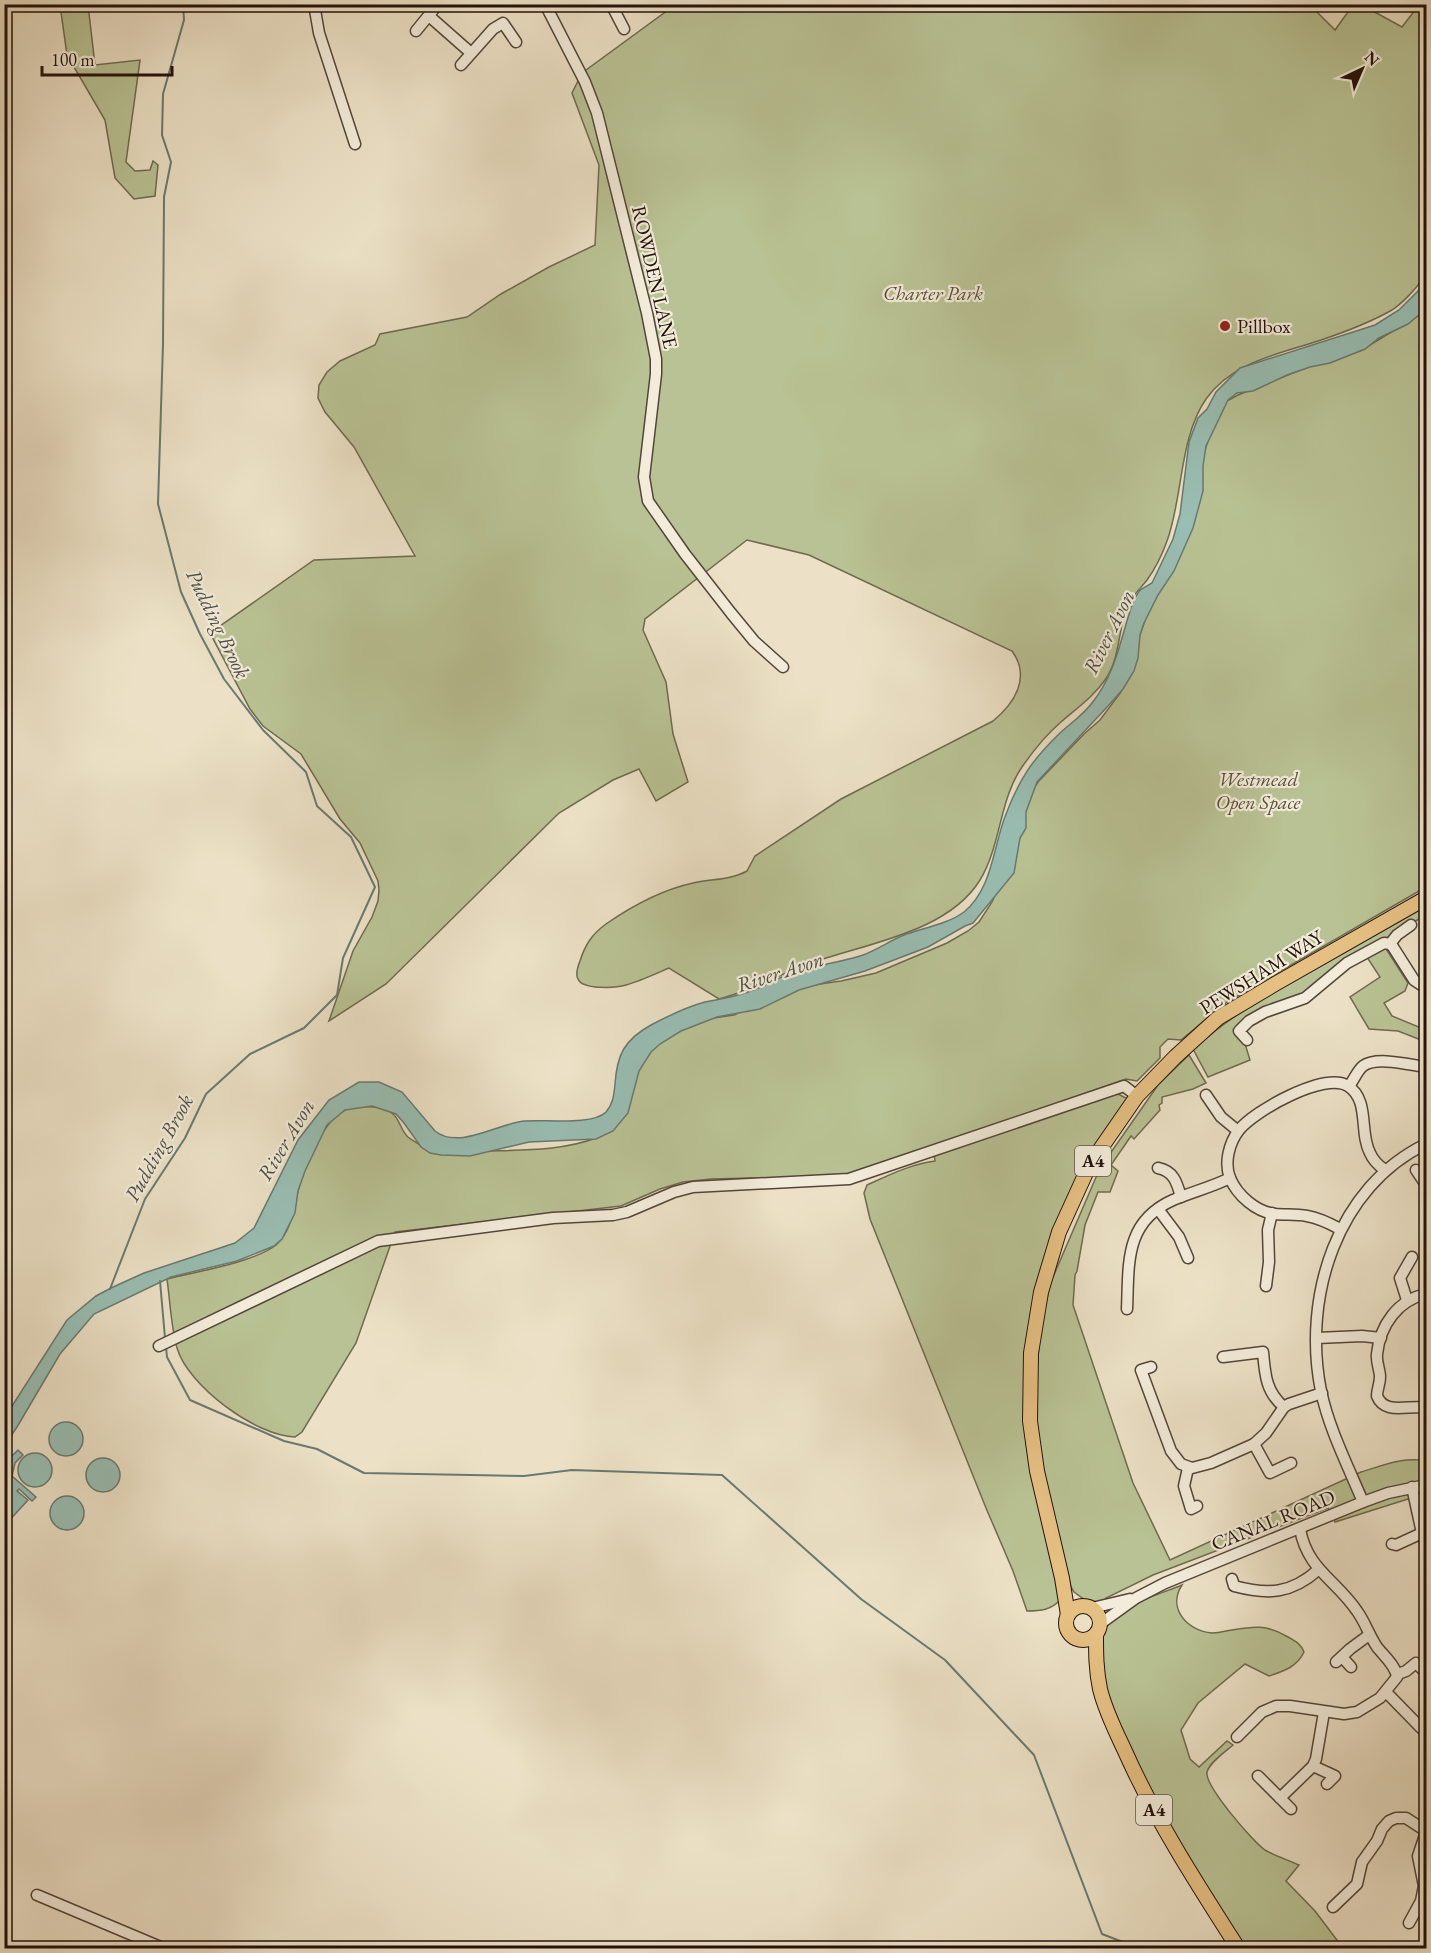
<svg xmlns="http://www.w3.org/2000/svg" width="1431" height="1953" viewBox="0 0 1431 1953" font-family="'EB Garamond',serif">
<rect width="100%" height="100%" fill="#ece1c6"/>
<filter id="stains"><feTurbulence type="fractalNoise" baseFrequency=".00333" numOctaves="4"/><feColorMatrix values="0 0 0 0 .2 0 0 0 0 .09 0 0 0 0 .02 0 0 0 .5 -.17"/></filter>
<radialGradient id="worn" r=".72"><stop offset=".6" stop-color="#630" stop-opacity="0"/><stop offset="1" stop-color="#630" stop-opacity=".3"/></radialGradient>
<!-- green -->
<g fill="#b9c294" stroke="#6e6a50" stroke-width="1.5">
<path d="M1309,4L1335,30L1353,5H1362L1402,27L1419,5H1426V275C1417,287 1404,302 1392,310C1369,323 1345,332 1321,340C1280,354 1233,361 1206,399C1179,438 1183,498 1167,541C1162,555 1155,569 1147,580C1140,589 1131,597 1127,607C1118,630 1120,659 1105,680C1093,697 1077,708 1061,722C1047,734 1033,751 1022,767C999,800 1001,846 980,880C947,934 861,944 806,965C776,976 750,991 719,999L669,968C655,974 640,981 626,985C616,988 582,990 578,979C575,974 578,966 580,961C585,945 592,934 606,924C632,906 661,890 693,883C710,879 731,880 747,871L755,856L841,799L993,721C1015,703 1031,677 1012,651L809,555L747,540L645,619L643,630L666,682L673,734L688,782L656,801L639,769L613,780L559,813L386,984L329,1021L353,951L372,917L378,901L379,890L378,881L360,843L340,819L301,754L263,726L250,709L210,633L314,560L415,556L354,447L325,412L318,398L319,385L327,372L340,361L375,345L380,334L467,317L501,294L549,267L595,245L599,165L572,93L582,73L675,5Z"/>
<path d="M60,5H88L95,65L140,60L126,162L135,171L150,170L153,161L158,165L155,196L134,199L115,178L105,120L67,55Z"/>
<path d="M1426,308V887L1227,1002L1181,1040L1168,1039L1160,1047V1058L1137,1081L1126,1079L849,1176L711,1179L683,1182L660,1189L621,1206L395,1232L356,1343L302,1432L295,1437C256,1436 188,1386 177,1348C171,1327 170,1300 167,1279C195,1272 255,1262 276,1245C291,1232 294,1209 298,1191C304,1168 322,1121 345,1110C356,1105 384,1105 393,1114C400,1120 401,1131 408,1137C413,1141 425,1148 432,1150C449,1153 469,1151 486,1151C525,1150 562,1151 599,1137L652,1038L680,1023L734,1015L792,988L841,981L876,973L947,943L968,931L979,922L992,902L1005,873L1028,797L1038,782L1084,734L1100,720L1121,692L1137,643L1219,410L1225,402L1238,395L1318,363L1360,351L1423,313Z"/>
<path d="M1426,906V915L1381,941L1408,983L1405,991L1384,1003L1392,1016L1426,1030V1042L1398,1031L1369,1029L1350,997L1380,977L1363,951L1307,992L1293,999L1271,1004L1239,1024L1250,1060L1208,1077L1193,1049C1262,989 1347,950 1426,906Z"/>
<path d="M1189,1055L1206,1083L1193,1089L1162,1097V1103L1159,1105L1160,1110L1134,1139L1131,1136L1111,1165L1118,1171L1110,1192H1098L1085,1225L1077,1271L1075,1275L1073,1305L1133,1483L1170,1560L1361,1472C1382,1466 1404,1456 1426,1461V1497L1408,1499L1335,1522L1328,1508L1153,1575L1106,1598L1103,1602L1099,1603L1085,1600L1074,1592L1071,1587L1042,1475L1036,1420V1385L1040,1332L1050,1284L1100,1168L1158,1085Z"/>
<path d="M1114,1092L1128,1099L1057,1225L1026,1389L1060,1600C1051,1610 1041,1611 1027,1611L1013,1571L986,1508L870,1219L864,1193L867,1185C889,1175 911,1164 935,1161L934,1153Z"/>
<path d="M1182,1585C1167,1608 1187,1631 1212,1633C1216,1633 1222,1632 1226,1631C1251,1627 1265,1623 1288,1637C1295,1641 1301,1644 1304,1652C1297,1667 1284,1671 1269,1676L1245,1664L1198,1703L1181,1730L1190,1759L1199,1767L1227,1741L1233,1745C1225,1752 1210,1762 1207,1772C1204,1785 1253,1842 1265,1850C1275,1856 1288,1860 1299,1865L1286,1881L1315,1911L1343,1948H1244C1211,1896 1072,1684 1104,1629C1118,1605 1158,1595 1182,1585Z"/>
</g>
<!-- water -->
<g fill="#99beb3" stroke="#697970" stroke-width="1.5">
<path d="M1426,279V309L1408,324L1379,338L1365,349L1330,363L1310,367L1287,375L1253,391L1237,393L1228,400L1206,446L1203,466V491L1193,528L1174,571L1158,595L1144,623L1140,635L1138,658L1134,671L1123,689L1108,706L1037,782L1026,812V828L1020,838L1014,873L973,923L965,926L928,947L865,971L799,990L760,1009L717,1017L681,1031L660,1044L651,1052L639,1071L628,1113L613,1131L596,1139L529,1142L470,1156L441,1155L430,1153L421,1147L404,1123L396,1114L372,1106L345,1110L327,1125L305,1171L298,1191L295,1213L282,1239L274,1246L237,1261L171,1277L94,1314L60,1354L17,1427L5,1445V1417L67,1320L96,1296L111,1288L144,1273L235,1243L254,1228L298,1140L329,1100L359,1082H379L402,1092L435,1131C459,1150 497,1124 524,1121C545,1119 592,1126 606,1112C613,1104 614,1095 615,1084C617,1055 624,1040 651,1025C668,1016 686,1007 705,1002C720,999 734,997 748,992C762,988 775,979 789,974C812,966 837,963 860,956C876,951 889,941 904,935C923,928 948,924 964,912C993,888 993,846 1006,814C1020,778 1032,760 1060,733C1071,723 1083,715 1092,703C1117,672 1121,635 1134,599L1140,590L1152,583L1173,539L1180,514L1189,442L1198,418L1207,409L1216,392L1240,368L1375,325L1399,310L1418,291Z"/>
<circle cx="66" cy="1439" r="17"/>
<path d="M18,1450L23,1455L15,1463L12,1476L36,1497L32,1501L19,1489L17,1491L28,1500L5,1525V1469L9,1459Z"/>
<circle cx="35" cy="1470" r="17"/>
<circle cx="103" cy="1475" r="17"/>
<circle cx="67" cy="1513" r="17"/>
</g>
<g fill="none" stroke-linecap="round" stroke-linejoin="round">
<!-- stream -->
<g stroke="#697970" stroke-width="2">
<path d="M160,1281L165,1338"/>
<path d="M110,1289L145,1199L185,1138L206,1094L250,1054L304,1028L337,995L343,958L375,887L351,837L317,806L306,772L263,730L224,679L200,634L181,592L158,504L163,344L164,197L171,162L162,135L163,94L184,20L183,4"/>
<path d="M166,1347L167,1357L190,1400L284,1441L317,1449L364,1473L524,1476L572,1470L722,1475L861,1599L945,1660L1034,1755L1102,1934L1138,1948"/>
</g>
<defs>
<g id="minor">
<path d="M314,4L319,33L355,144"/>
<path d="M545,4L585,82L597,113L647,313L656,359V374L644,477L648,501L685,554L731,613L754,641L783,667"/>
<path d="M611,4L624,29"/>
<path d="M429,16L471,53"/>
<path d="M416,31L438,4"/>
<path d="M461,65L493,29L503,23L516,42"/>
<path d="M1390,944L1397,935L1411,925"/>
<path d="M1247,1040L1239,1031L1249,1021L1265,1012L1305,998L1347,963L1384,943L1390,944L1393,947L1414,980L1426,988"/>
<path d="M1349,1086C1354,1080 1357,1071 1363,1066C1377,1056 1410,1065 1426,1067"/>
<path d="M1206,1095L1221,1117L1238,1131"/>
<path d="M1158,1168C1174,1171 1177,1183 1181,1197"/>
<path d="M1416,1170L1426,1185"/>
<path d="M1158,1209L1179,1237L1188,1258"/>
<path d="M1340,1229C1329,1223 1319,1218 1307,1216C1296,1214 1286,1215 1275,1214C1256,1212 1237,1195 1230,1178C1224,1163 1229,1143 1239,1130C1254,1111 1325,1071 1348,1086C1370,1100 1359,1133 1370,1153C1373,1160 1379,1166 1385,1170"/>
<path d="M1266,1286L1269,1262L1268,1230L1272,1213"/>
<path d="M1426,1294C1398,1300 1380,1325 1377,1354C1376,1362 1380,1370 1380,1377C1380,1384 1377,1389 1377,1396C1385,1416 1410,1404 1426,1408"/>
<path d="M1407,1300L1400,1278L1412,1257"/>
<path d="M1127,1309C1129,1264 1124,1222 1173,1200C1192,1192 1212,1187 1230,1178"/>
<path d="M1317,1338L1362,1336L1381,1338"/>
<path d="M159,1346L378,1241L553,1218L613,1215L627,1212L674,1192L693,1187L849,1179L1124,1086L1137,1096"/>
<path d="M1223,1357L1263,1352C1265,1375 1266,1392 1284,1407"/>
<path d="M1151,1367L1141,1370L1171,1451L1181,1464L1192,1468L1211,1463L1254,1444L1266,1433L1284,1407L1289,1404L1322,1393"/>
<path d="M1254,1444L1270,1473L1291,1463"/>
<path d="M1188,1468L1184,1486L1191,1509L1197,1506"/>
<path d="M1412,1487L1422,1533L1426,1544"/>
<path d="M1363,1502C1348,1466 1329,1429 1321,1391C1302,1297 1337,1187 1426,1144"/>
<path d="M1392,1544L1396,1545L1422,1533"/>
<path d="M1232,1579L1234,1586C1268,1595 1291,1594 1318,1570"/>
<path d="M1092,1608L1130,1599"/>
<path d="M1100,1624L1136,1598L1165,1583L1363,1502L1388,1493L1426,1485"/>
<path d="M1342,1657L1351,1667"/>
<path d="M1336,1662L1350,1649L1369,1635"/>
<path d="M1398,1674L1406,1671L1416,1663L1422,1669"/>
<path d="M1386,1692L1421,1728"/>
<path d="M1237,1737L1262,1712L1276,1706H1290L1344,1714L1357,1712L1380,1698L1397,1677C1396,1666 1384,1656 1377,1647C1369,1635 1365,1622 1357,1611C1336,1580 1307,1569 1300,1529"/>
<path d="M1313,1766L1335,1776L1327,1784"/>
<path d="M1258,1776L1280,1798"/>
<path d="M1291,1809L1280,1798L1313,1766L1316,1759L1324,1712"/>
<path d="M37,1895L163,1948"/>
<path d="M1333,1907L1357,1884L1362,1862L1377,1841L1382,1829L1389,1821L1396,1818H1406L1426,1831"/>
<path d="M1409,1923L1421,1901L1424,1886L1418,1856L1426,1832"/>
</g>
<g id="major">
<circle cx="1083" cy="1623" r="17"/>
<path d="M1068,1615L1062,1578L1037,1471L1030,1421L1031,1353L1041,1292L1059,1232L1090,1164L1137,1096L1175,1057L1218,1018L1275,984L1426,898"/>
<path d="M1096,1634C1096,1653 1096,1670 1100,1689C1105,1710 1115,1730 1124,1749C1155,1819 1197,1884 1238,1948"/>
</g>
</defs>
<!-- minor casing -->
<use href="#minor" stroke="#54453a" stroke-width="13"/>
<!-- major casing -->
<use href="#major" stroke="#22110b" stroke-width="16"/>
<!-- minor -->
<use href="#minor" stroke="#f3ecda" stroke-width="10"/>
<!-- major -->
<use href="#major" stroke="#e6c083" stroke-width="14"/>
</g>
<!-- markers -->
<circle fill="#8f2418" stroke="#f3ecda" stroke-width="2" cx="1225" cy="326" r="6"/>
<g text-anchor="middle" stroke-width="4.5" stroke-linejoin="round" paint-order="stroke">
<!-- shield labels -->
<g fill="#f3ecda" stroke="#615349" stroke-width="1.5">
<rect x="1075" y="1146" width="36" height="30" rx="4.5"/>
<rect x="1136" y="1795" width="36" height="30" rx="4.5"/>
</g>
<g font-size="18" font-weight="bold" fill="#22110b">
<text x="1093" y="1167">A4</text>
<text x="1154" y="1816">A4</text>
</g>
<!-- street labels -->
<g font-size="20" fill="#22110b" stroke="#f3ecda">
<text transform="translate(655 277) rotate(77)" y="7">ROWDEN LANE</text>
<text transform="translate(1261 972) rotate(-32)" y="7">PEWSHAM WAY</text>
<text transform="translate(1273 1520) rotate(-22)" y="7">CANAL ROAD</text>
</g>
<!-- park labels -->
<g font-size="20" font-style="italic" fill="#574f3b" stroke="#f3ecda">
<text x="933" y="300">Charter Park</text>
<text x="1258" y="786">Westmead<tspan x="1258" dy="23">Open Space</tspan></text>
</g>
<!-- poi labels -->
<g font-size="20" fill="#22110b" stroke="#f3ecda" text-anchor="start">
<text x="1237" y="333">Pillbox</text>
</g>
<!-- water labels -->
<g font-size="21" font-style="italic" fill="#4c4e46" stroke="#f3ecda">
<text transform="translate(218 624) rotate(64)" y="7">Pudding Brook</text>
<text transform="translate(1109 632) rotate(-64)" y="7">River Avon</text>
<text transform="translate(780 972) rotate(-18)" y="7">River Avon</text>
<text transform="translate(286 1140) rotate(-59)" y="7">River Avon</text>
<text transform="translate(159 1148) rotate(-61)" y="7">Pudding Brook</text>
</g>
</g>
<!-- margin -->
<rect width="1431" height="1953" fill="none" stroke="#ece1c6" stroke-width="24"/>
<rect x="6" y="6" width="1419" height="1941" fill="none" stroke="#22110b" stroke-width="3"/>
<rect x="12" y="12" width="1407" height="1929" fill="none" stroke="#22110b" stroke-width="1.5"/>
<!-- north arrow -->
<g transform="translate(1362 69) rotate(44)" stroke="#f3ecda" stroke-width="4.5" paint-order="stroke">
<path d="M0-4.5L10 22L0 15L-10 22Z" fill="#22110b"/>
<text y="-9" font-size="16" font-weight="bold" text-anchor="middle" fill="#22110b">N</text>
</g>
<!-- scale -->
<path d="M42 66v9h130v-9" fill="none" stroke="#22110b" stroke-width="3"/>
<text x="51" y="66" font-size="18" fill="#22110b" stroke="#f3ecda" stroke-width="4.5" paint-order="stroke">100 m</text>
<rect width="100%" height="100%" filter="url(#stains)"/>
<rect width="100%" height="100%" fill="url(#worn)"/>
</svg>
